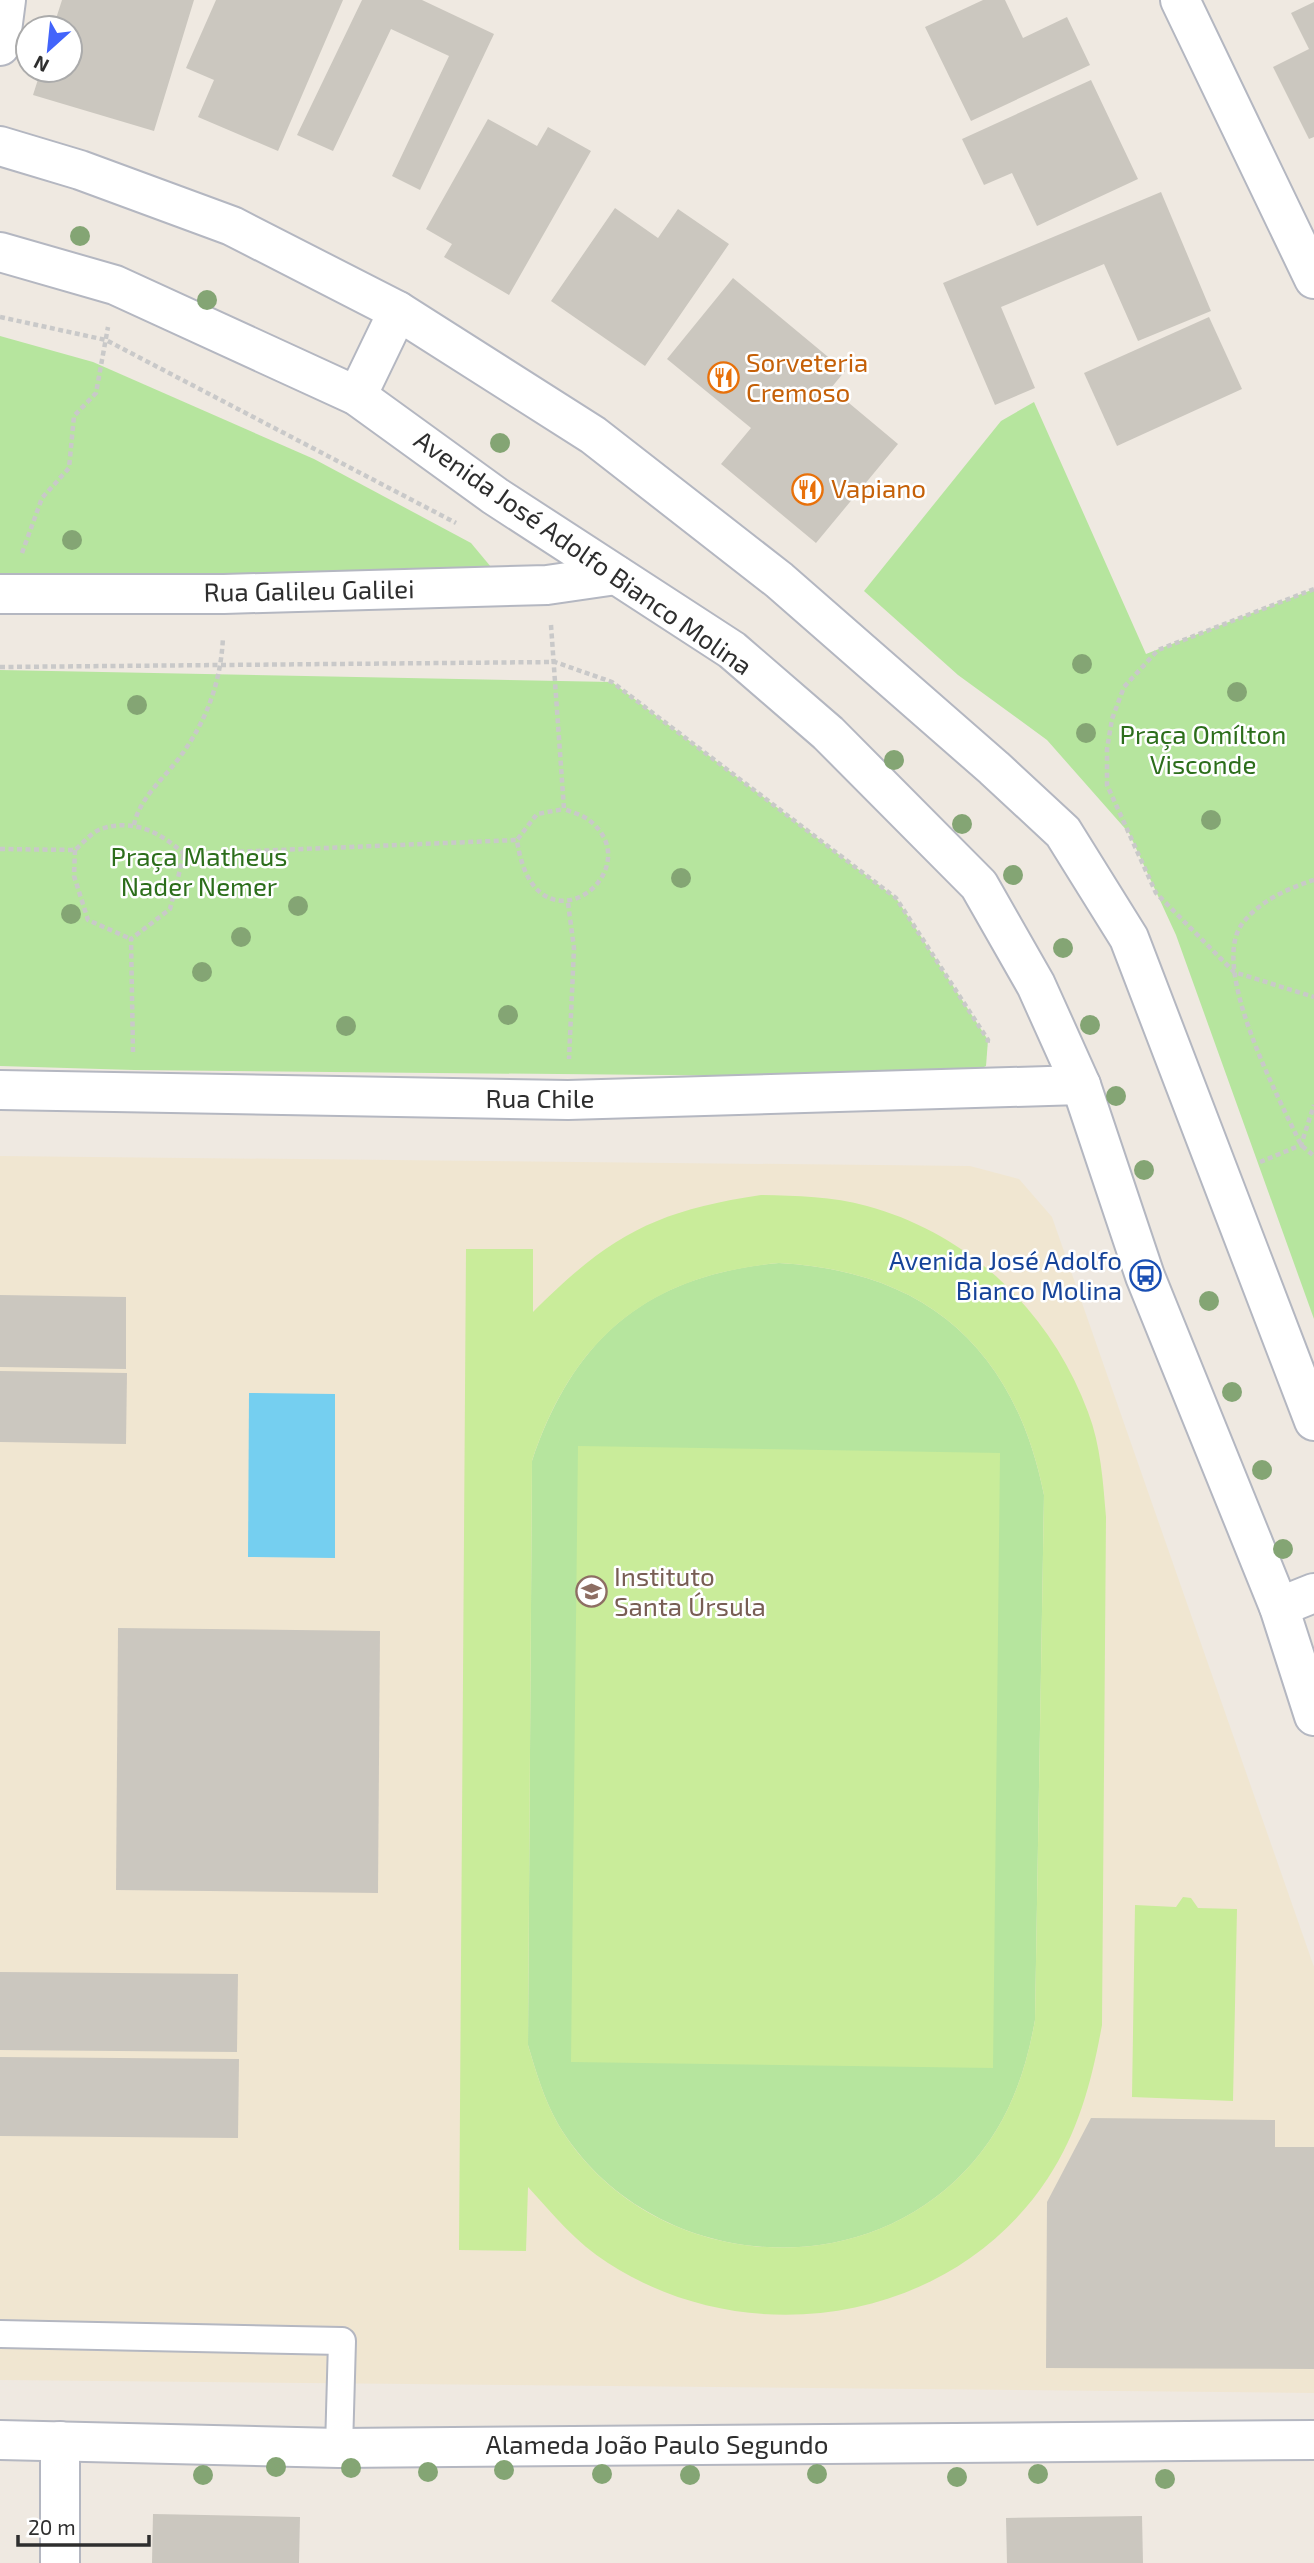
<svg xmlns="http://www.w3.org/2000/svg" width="1314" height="2563" viewBox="0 0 1314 2563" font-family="'Exo 2',sans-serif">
<rect width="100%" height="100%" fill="#efe9e1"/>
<!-- education -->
<path fill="#f0e6d1" d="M0,1156L970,1166L1019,1179L1052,1217L1314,1967V2393L0,2380Z"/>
<!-- green -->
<g fill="#b6e59e">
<path d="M0,336L93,362L314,459L471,543L491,567L478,582L0,578Z"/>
<path d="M1034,402L1146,654L1314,589V1319L1176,935L1129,833L1047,740L958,675L864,591L1001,421Z"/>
<path d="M0,670L612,682L896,898L988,1040L986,1066L961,1078L134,1070L0,1066Z"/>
<path d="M779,1263C928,1271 1015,1350 1044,1495L1035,2020C1025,2077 1006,2128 965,2171C851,2291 643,2266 558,2124C544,2099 536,2072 528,2045L532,1461C574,1337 647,1275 779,1263Z"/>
</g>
<!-- pitch -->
<g fill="#c9ec9a" fill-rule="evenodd">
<path d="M761,1195C796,1196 832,1196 867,1206C970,1234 1051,1312 1088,1412C1101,1446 1103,1482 1106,1517L1102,2025C1092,2080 1079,2131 1048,2178C953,2323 750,2355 608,2263C576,2243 553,2214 528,2187L526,2251L459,2250L466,1249H533V1312C609,1236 654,1211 761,1195ZM779,1263C928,1271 1015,1350 1044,1495L1035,2020C1025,2077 1006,2128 965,2171C851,2291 642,2266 558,2124C544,2099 536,2072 528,2045L532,1461C573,1338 648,1275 779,1263Z"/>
<path d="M578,1446L1000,1453L993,2068L571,2062Z"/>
<path d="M1183,1897L1191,1898L1198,1908L1237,1909L1233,2101L1132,2097L1135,1905L1176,1907Z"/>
</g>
<!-- water -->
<path fill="#75cff0" d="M249,1393L335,1394V1558L248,1557Z"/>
<!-- building -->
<g fill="#cbc7bf">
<path d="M62,0H194L154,131L33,95L41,70H70V28H53Z"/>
<path d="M216,0H343L278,151L198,117L214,80L186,68Z"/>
<path d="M362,0H422L494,34L420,190L392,176L449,56L391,29L333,151L297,135Z"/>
<path d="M983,0H1005L1023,38L1067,17L1090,65L971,121L925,27Z"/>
<path d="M1314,2V137L1309,139L1273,67L1309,49L1291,13Z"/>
<path d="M1091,80L1138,179L1037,226L1012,173L984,185L962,139Z"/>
<path d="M488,119L537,146L548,127L591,151L509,295L444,257L452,244L426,229Z"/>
<path d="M1161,192L1211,311L1138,341L1104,264L1001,307L1035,388L995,405L943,283Z"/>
<path d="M615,208L658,238L678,209L729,244L645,366L551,301Z"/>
<path d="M733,278L845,371L831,388L898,444L816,543L721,464L751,428L667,359Z"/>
<path d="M1209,317L1242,389L1117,446L1084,373Z"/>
<path d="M0,1295L126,1297V1369L0,1367Z"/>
<path d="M0,1371L127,1373L126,1444L0,1442Z"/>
<path d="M118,1628L380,1631L378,1893L116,1890Z"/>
<path d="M0,1972L238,1974L237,2052L0,2050Z"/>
<path d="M0,2057L239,2059L238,2138L0,2136Z"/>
<path d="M1091,2118L1275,2120V2147H1314V2369L1046,2368L1047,2202Z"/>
<path d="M153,2514L300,2517L299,2563H152Z"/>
<path d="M1142,2516L1143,2563H1007L1006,2518Z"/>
</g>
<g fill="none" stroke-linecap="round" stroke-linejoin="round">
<defs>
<path id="service" d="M0,2334L342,2341L339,2448"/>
<g id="minor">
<path d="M1180,0L1314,279"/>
<path d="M0,46L6,0"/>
<path d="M0,594H224L547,585L616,575"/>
<path d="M0,1090L568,1100L1081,1085"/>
<path d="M0,2440L339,2448L1314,2440"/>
<path d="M60,2441V2563"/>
</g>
<g id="secondary">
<path d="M0,146L80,170L232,226L398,311L593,435L779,580L994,768L1063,832L1129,938L1314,1421"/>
<path d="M0,252L115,285L357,396L495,496L732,650L828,733L979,885L1036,985L1081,1085L1145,1276L1279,1607L1314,1716"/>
<path d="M357,396L398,311"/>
<path d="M1279,1607L1314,1593"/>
</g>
</defs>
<!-- service casing -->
<use href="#service" stroke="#b4b7c1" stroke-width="30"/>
<!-- minor casing -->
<use href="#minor" stroke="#b4b7c1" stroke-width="42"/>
<!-- secondary casing -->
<use href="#secondary" stroke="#b4b7c1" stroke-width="42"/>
<!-- path -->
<g stroke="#c9c9c9" stroke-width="4.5" stroke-dasharray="5 3.5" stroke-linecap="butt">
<path d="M0,317L106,340L456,523"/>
<path d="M22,553L42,498L69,468L74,416L96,393L108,327"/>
<path d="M1314,589L1158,650L1124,687L1112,719L1107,749V785L1156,893L1234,972L1314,997"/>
<path d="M551,625L564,809C572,812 582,815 589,820C654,871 534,962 517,840L537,814L564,809"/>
<path d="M0,667L555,662L612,682L896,898L988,1040L987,1046"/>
<path d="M134,825C139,800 160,782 176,762C205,725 221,684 223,637"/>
<path d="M0,849L75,850C82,844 92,832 101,829C133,818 162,833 184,854L517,840"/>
<path d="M75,850L74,876L88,920L131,939"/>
<path d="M1314,880C1288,888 1258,902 1242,924C1209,969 1280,1100 1301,1145L1314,1156"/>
<path d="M568,903L574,948L569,1059"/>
<path d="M133,1052L131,939L170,909L184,854"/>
<path d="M1260,1162L1301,1145L1314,1105"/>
</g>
<!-- service -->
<use href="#service" stroke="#fff" stroke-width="26"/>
<!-- minor -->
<use href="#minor" stroke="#fff" stroke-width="38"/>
<!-- secondary -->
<use href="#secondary" stroke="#fff" stroke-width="38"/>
</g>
<!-- trees -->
<g fill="#84a574">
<circle cx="80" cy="236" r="10"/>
<circle cx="207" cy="300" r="10"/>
<circle cx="500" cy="443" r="10"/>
<circle cx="72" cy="540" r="10"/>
<circle cx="1082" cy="664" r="10"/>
<circle cx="1237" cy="692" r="10"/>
<circle cx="137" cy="705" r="10"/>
<circle cx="1086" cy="733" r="10"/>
<circle cx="894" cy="760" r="10"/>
<circle cx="1211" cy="820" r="10"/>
<circle cx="962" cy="824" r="10"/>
<circle cx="1013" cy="875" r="10"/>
<circle cx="681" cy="878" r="10"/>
<circle cx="298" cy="906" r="10"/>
<circle cx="71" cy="914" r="10"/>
<circle cx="241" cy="937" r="10"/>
<circle cx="1063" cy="948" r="10"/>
<circle cx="202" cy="972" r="10"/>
<circle cx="508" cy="1015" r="10"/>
<circle cx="1090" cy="1025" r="10"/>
<circle cx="346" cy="1026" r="10"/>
<circle cx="1116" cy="1096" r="10"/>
<circle cx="1144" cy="1170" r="10"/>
<circle cx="1209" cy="1301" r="10"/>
<circle cx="1232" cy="1392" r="10"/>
<circle cx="1262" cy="1470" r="10"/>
<circle cx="1283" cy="1549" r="10"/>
<circle cx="276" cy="2467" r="10"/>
<circle cx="351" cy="2468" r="10"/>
<circle cx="504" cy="2470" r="10"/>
<circle cx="428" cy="2472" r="10"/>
<circle cx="602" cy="2474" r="10"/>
<circle cx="817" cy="2474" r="10"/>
<circle cx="1038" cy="2474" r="10"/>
<circle cx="203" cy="2475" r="10"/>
<circle cx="690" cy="2475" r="10"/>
<circle cx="957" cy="2477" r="10"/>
<circle cx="1165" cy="2479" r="10"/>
</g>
<!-- icons -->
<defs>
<symbol id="restaurant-ring" viewBox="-11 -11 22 22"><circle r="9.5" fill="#fff" stroke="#e8710a" stroke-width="1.5"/><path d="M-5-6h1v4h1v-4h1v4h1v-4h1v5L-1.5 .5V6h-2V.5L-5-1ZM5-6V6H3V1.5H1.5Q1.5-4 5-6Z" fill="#e8710a"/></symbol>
<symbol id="bus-ring" viewBox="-11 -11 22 22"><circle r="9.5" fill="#fff" stroke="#1a4fb4" stroke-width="1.5"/><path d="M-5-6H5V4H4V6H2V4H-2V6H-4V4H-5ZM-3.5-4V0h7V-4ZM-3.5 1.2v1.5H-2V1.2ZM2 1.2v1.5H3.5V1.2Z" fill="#1a4fb4"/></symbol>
<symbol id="school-ring" viewBox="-11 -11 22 22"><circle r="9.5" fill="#fff" stroke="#8d6e63" stroke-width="1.5"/><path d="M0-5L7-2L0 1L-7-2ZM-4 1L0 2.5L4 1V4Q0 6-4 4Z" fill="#8d6e63"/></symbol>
</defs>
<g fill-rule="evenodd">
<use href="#restaurant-ring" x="706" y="360" width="35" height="35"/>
<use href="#restaurant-ring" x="790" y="472" width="35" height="35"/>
<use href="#bus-ring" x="1128" y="1258" width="35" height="35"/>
<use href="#school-ring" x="574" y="1574" width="35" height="35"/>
</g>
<g text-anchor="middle" stroke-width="5" stroke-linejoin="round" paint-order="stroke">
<!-- food labels -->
<g font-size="26" fill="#c56008" stroke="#fff" text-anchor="start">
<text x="746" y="372">Sorveteria<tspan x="746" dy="30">Cremoso</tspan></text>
<text x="831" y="498">Vapiano</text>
</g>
<!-- street labels -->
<g font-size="26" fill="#2e2e2e" stroke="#fff">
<text transform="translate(583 553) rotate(35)" y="9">Avenida José Adolfo Bianco Molina</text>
<text transform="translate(309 591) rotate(-1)" y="9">Rua Galileu Galilei</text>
<text x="540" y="1108">Rua Chile</text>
<text x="657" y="2454">Alameda João Paulo Segundo</text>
</g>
<!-- park labels -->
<g font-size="26" fill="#2c6e1b" stroke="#fff">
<text x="1203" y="744">Praça Omílton<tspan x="1203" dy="30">Visconde</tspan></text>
<text x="199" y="866">Praça Matheus<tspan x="199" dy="30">Nader Nemer</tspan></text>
</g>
<!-- transit labels -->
<g font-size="26" fill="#164399" stroke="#fff" text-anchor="end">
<text x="1122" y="1270">Avenida José Adolfo<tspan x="1122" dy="30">Bianco Molina</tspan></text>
</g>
<!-- education labels -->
<g font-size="26" fill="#785e54" stroke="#fff" text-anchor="start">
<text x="614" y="1586">Instituto<tspan x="614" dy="30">Santa Úrsula</tspan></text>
</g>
</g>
<!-- north arrow -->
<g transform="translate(49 49) rotate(207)"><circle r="33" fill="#ffffff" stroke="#ababab" stroke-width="2"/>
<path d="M0-5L12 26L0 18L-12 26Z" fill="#4264fb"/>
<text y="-10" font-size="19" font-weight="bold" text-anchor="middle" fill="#2e2e2e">N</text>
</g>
<!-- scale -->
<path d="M18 2535v10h131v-10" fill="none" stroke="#2e2e2e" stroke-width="3.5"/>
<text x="28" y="2535" font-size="21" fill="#2e2e2e" stroke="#ffffff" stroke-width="5" paint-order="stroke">20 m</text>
</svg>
